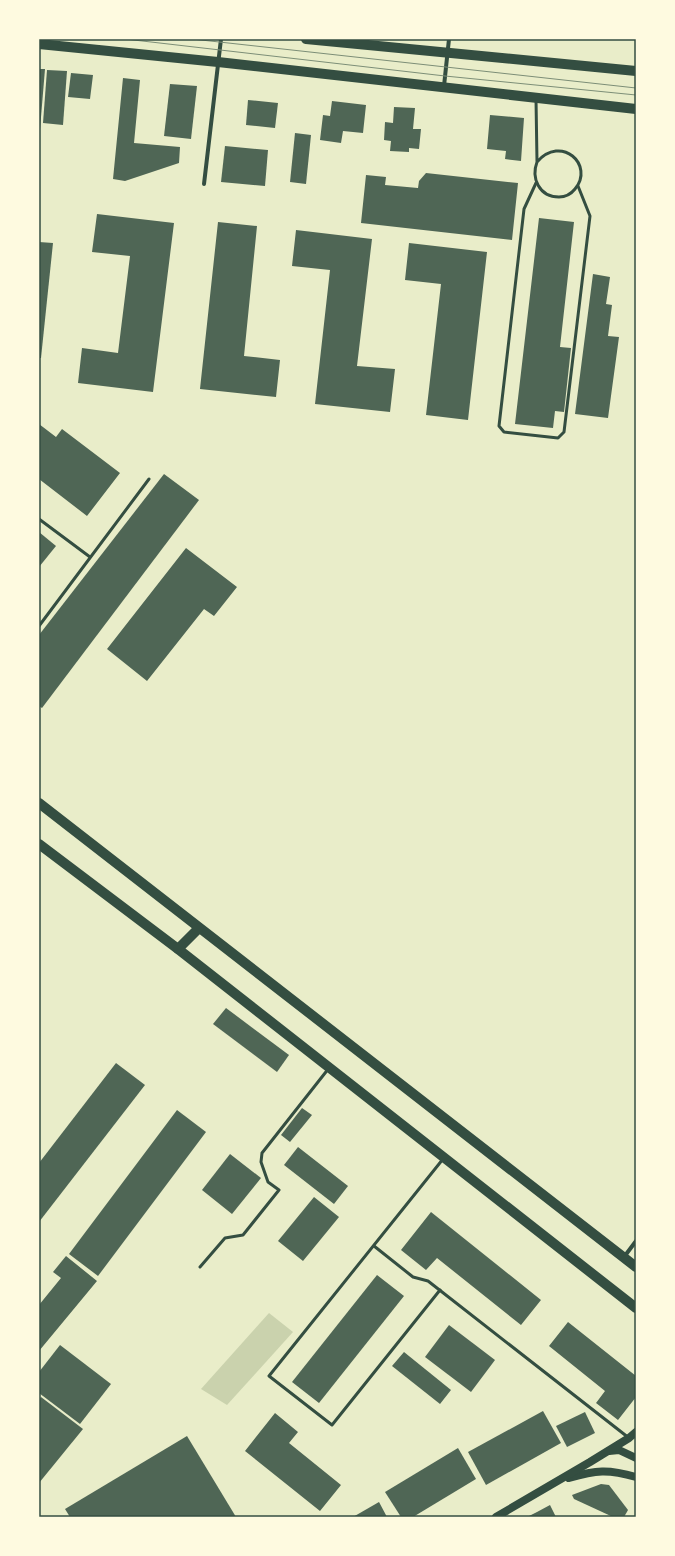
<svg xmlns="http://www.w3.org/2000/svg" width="675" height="1556" viewBox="0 0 675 1556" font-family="Quicksand,sans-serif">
<rect width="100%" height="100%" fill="#e9edc9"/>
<!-- green -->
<path fill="#cad2ad" d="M269,1313L293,1332L227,1405L201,1389Z"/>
<!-- building -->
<g fill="#4f6655">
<path d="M39,69H45L40,129H39Z"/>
<path d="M47,70L67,71L63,125L43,123Z"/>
<path d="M71,73L93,75L90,99L68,97Z"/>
<path d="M123,78L140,80L134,143L180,147L179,163L125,181L113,179Z"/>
<path d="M170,84L197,86L191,139L164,136Z"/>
<path d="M248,100L278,103L275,128L246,125Z"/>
<path d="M332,101L366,105L363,133L343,131L341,143L320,140L323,115L330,116Z"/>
<path d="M394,107L415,108L413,129H421L419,149L409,148V152L390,151L391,141L384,140L385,122L393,123Z"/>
<path d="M490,115L524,118L521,161L505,159L506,151L487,149Z"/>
<path d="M295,133L311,135L306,184L290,182Z"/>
<path d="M225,146L268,150L265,186L221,182Z"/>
<path d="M426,173L518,183L512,240L361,223L366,175L386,177L385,185L418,188L419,181Z"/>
<path d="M97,214L174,223L153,392L78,383L82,348L118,353L130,256L92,252Z"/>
<path d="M539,218L574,222L560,347L571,348L564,412L555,411L553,428L515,424Z"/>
<path d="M218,222L257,226L244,356L280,360L276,397L200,389Z"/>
<path d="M296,230L372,239L357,366L395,369L390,412L315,404L330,270L292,266Z"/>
<path d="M39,242L53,243L41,358H39Z"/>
<path d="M409,243L487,252L468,420L426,415L441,284L405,280Z"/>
<path d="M593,274L610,277L606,304L612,305L608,336L619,337L608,418L575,414Z"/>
<path d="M39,424L56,437L62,429L120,473L87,516L39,479Z"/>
<path d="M164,474L199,500L42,708L39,706V635Z"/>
<path d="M39,532L56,546L39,567Z"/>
<path d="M186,548L237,587L214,616L204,609L147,681L107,649Z"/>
<path d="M226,1008L289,1055L277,1072L213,1024Z"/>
<path d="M116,1063L145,1085L39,1222V1163Z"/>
<path d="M302,1108L312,1115L290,1142L281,1135Z"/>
<path d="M177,1110L206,1132L98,1276L69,1254Z"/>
<path d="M298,1147L348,1186L334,1204L284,1165Z"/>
<path d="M230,1154L261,1178L232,1214L202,1190Z"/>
<path d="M314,1197L339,1217L303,1261L278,1241Z"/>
<path d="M431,1212L541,1300L521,1325L437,1258L426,1270L401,1250Z"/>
<path d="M66,1256L97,1281L39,1351V1305L61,1278L53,1272Z"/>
<path d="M377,1275L404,1296L319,1403L292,1382Z"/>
<path d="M568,1322L636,1376V1397L618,1420L596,1403L605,1391L549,1346Z"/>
<path d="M449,1325L495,1360L471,1392L425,1357Z"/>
<path d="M60,1345L111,1384L80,1424L39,1393V1372Z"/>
<path d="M404,1352L451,1390L440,1404L392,1366Z"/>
<path d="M41,1397L83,1429L39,1483V1400Z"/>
<path d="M543,1411L561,1443L486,1485L468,1452Z"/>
<path d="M585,1412L595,1433L567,1447L556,1426Z"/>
<path d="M275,1413L298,1432L289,1443L341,1485L320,1511L245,1451Z"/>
<path d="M187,1436L236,1517H70L65,1509Z"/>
<path d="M458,1448L476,1479L413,1517H401L385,1492Z"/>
<path d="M601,1484L609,1485L628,1510L624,1517H613L574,1499L572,1495Z"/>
<path d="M379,1502L387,1517H353Z"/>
<path d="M550,1505L556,1517H527L537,1512Z"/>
</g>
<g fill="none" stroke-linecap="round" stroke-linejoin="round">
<!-- service -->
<g stroke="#344e41" stroke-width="3">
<path d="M536,99L537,162C531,178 539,197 559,197C565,197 571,194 575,189C595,165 561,134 537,162"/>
<path d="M536,183L524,209L499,426L504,432L558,438L564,432L590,216L578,186"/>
<path d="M39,519L90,557"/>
<path d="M39,626L149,479"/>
<path d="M374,1246L413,1277L428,1281L629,1438"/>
<path d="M200,1267L225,1238L243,1235L279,1190L268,1182L261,1162L262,1153L329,1068"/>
<path d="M440,1290L332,1425L269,1376L443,1159"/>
</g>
<!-- minor -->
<g stroke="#344e41" stroke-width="4">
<path d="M444,86L449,39"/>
<path d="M204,184L221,39"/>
<path d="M624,1257L636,1241"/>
</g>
<!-- secondary -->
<g stroke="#344e41" stroke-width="8">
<path d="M609,1451L619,1450L636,1458"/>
<path d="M569,1478C596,1470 608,1469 636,1477"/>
<path d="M496,1517L590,1462L629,1438L636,1432"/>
</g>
<!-- primary -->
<g stroke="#344e41" stroke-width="10">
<path d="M306,39L636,71"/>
<path d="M39,44L218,62L636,109"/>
<path d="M39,803L636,1267"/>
<path d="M39,844L178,949L636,1308"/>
<path d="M178,949L199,928"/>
</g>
<!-- tram -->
<g stroke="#7c8e77" stroke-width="1">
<path d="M125,39L445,76L636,95"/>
<path d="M192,39L636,88"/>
</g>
</g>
<!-- border -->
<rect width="675" height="1556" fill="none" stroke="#fefae0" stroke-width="80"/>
<rect x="40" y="40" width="595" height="1476" fill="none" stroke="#344e41" stroke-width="1.5"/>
</svg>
